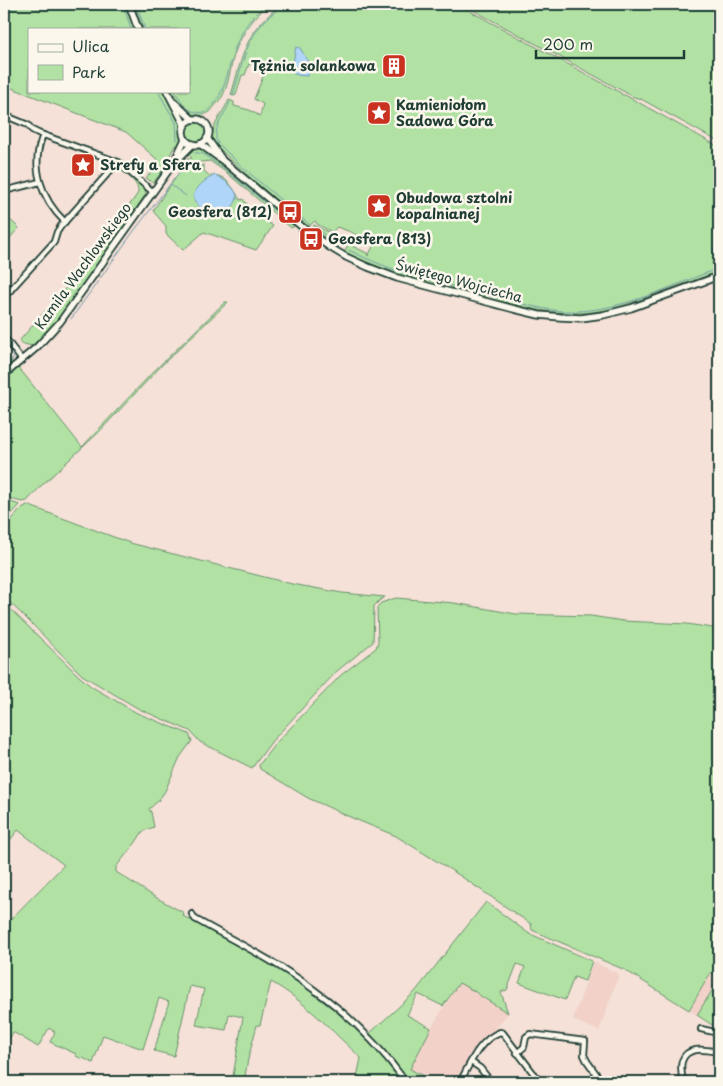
<svg xmlns="http://www.w3.org/2000/svg" width="723" height="1086" viewBox="0 0 723 1086" font-family="'Playpen Sans',sans-serif">
<rect width="100%" height="100%" fill="#f5e1d7"/>
<filter id="ink" filterUnits="userSpaceOnUse"><feTurbulence type="fractalNoise" baseFrequency=".02" numOctaves="2"/><feDisplacementMap in="SourceGraphic" scale="10" xChannelSelector="R" yChannelSelector="G"/><feConvolveMatrix kernelMatrix="1 2 1 2 8 2 1 2 1" color-interpolation-filters="sRGB"/></filter>
<g filter="url(#ink)">
<!-- built -->
<g fill="#f1d1c8">
<path d="M593,962L619,974L599,1031L573,1020Z"/>
<path d="M712,972L719,977V979L697,1015L689,1010Z"/>
<path d="M459,983L474,991L482,997L508,1013L453,1082H422L409,1069L431,1028Z"/>
</g>
<!-- green -->
<g fill="#b1e2a3" stroke="#68906c">
<path d="M4,4H125L134,29H29V91H163L182,123L180,133L181,140L179,146L175,145L170,155L168,157L171,160L153,183L146,178L160,162L126,132L4,85Z"/>
<path d="M134,4H269C253,18 241,34 234,55C230,69 229,84 222,97C218,102 214,107 210,112C191,123 181,104 172,91H189V29H143Z"/>
<path d="M282,4H457L621,93L622,95H625L719,147V246L715,247L713,249L716,259L719,261V271C700,278 681,285 661,292C635,302 608,312 580,313C550,314 521,307 493,299L491,297L492,292L491,291L490,296L488,297C440,285 390,276 346,252L345,251L348,244L352,243V246L367,253L368,256L374,245L351,232L337,227L332,232L317,224L315,221L309,226L306,225C293,214 214,149 212,138C211,127 224,111 229,100L234,102V106L249,110L260,116L263,104L254,99L266,69L249,64L245,75H242L236,95L234,96L231,95C244,52 244,33 282,4Z"/>
<path d="M462,4H719V142L641,99L634,97Z"/>
<circle cx="196" cy="132" r="9"/>
<path d="M201,149L206,153L207,151L293,224L294,226L292,228L290,227L227,173L210,161L192,163L186,159H190L192,158L188,154L191,151Z"/>
<path d="M186,164C193,167 197,167 204,165V171L210,176C225,172 234,189 240,200L243,199L252,211L273,226L256,250L204,232L183,250L166,234V226L153,211L166,191Z"/>
<path d="M123,169L145,190L146,194L61,315L47,331L32,346L20,343V340L96,253L138,193C139,183 129,177 122,171Z"/>
<path d="M7,217L19,228L8,240L4,237V221Z"/>
<path d="M314,225L340,238L342,243L338,247L313,230L311,228Z"/>
<path d="M225,302H228L163,364L97,434L42,485L27,501L22,502L4,497V353L23,373L82,447L153,372Z"/>
<path d="M4,500L20,505L4,522Z"/>
<path d="M27,505L130,543L292,584L342,593L385,597L380,600L374,606L373,642L337,671L272,741L252,768L200,742L190,731L139,709L82,675L27,619L4,597V528L22,508Z"/>
<path d="M396,598L454,603L516,614L591,616L623,621L687,624L719,629V977L711,972L689,1010L625,970L532,930L531,924L459,875L396,836L350,817L308,798L260,769L259,765L275,744L341,675L376,648L378,642L377,607L381,603Z"/>
<path d="M4,603L80,677L92,687L137,713L189,734L192,741L180,757L165,791L158,801L149,809L151,812L154,827L143,831L136,842L116,867V872L155,897L184,913L183,916C224,938 267,959 306,986C344,1012 376,1046 403,1082H383L380,1079L379,1082H356L361,1058C334,1033 303,999 271,982L260,1025H257L248,1059L244,1082H232L243,1017L229,1014L226,1030L196,1025L204,989L190,986L174,1056L154,1051L169,1002L159,998L143,1049L103,1035L93,1063L83,1058L82,1059L76,1056V1054L50,1042L55,1032L49,1028L38,1047L13,1032L7,1043L4,1041V1028L6,1024L4,1022V926L64,865L18,830L4,848Z"/>
<path d="M486,902L528,933L592,961L585,981L574,977L565,1000L519,983L525,967L517,964L507,990L501,992L508,1013L482,997L474,991L459,983L443,1006L418,994L407,1015L431,1028L410,1069L423,1076L421,1081L422,1082H410L385,1051L369,1034L415,992Z"/>
<path d="M719,979V1028L712,1025L697,1015Z"/>
</g>
<!-- water -->
<g fill="#afd5f9" stroke="#7598aa">
<path d="M296,47L300,48L307,60L310,72L307,76L297,75L291,72Z"/>
<path d="M215,175C223,178 237,189 237,197C237,206 219,221 211,217C207,216 204,212 202,209C198,205 194,202 193,196C196,187 206,179 215,175Z"/>
</g>
<g fill="none" stroke-linecap="round" stroke-linejoin="round">
<!-- stream -->
<g stroke="#7598aa" stroke-width="1">
<path d="M123,4L131,29"/>
<path d="M136,4L145,29"/>
<path d="M233,54C239,34 250,17 267,4"/>
<path d="M158,91L176,123L177,140"/>
<path d="M175,91C183,104 188,115 206,112C222,100 226,80 231,61"/>
<path d="M233,95C246,53 246,31 285,4"/>
<path d="M230,102C225,115 212,128 217,142L240,165L310,225"/>
<path d="M195,153H200L205,155L229,173L292,225"/>
<path d="M171,185L186,196"/>
<path d="M313,227L338,244"/>
<path d="M298,231L301,233"/>
<path d="M349,250C392,273 441,283 488,295"/>
<path d="M493,296C516,302 538,309 561,311C617,314 668,287 719,268"/>
<path d="M71,319L134,231L181,170"/>
<path d="M4,366L12,360L14,357L6,346"/>
</g>
<defs>
<g id="street">
<path d="M4,115L28,125L32,130L38,133L118,162L153,192"/>
<path d="M43,135C30,166 41,199 65,222"/>
<path d="M4,191L40,182"/>
<path d="M4,283L11,290"/>
<path d="M4,297L54,242L57,232L61,226L118,162"/>
<path d="M4,337L22,360"/>
<path d="M192,914L195,919C236,942 279,963 317,992C352,1017 381,1048 406,1082"/>
<path d="M701,1029L719,1033"/>
<path d="M517,1053L524,1047L526,1037L530,1034L585,1041L584,1055L587,1061L602,1082"/>
<path d="M471,1062L480,1068L491,1082"/>
<path d="M460,1082C470,1064 479,1040 500,1032L503,1033L540,1082"/>
<path d="M683,1082C682,1076 680,1068 682,1061C687,1045 707,1050 719,1052"/>
</g>
<g id="secondary">
<path d="M129,4L138,29"/>
<path d="M167,91L183,122L184,126"/>
<path d="M175,103L192,119"/>
<circle cx="196" cy="132" r="13"/>
<path d="M207,138L221,158"/>
<path d="M200,144L222,160L307,231L331,248L346,257L368,267L397,278L514,309L539,315L560,317L581,318L603,315L631,308L719,276"/>
<path d="M174,162L185,139"/>
<path d="M4,375L37,347L60,322L173,164L193,144"/>
</g>
</defs>
<!-- street casing -->
<use href="#street" stroke="#1f3d34" stroke-width="8"/>
<!-- secondary casing -->
<use href="#secondary" stroke="#1f3d34" stroke-width="9"/>
<!-- street -->
<use href="#street" stroke="#fbf7ec" stroke-width="4.5"/>
<!-- secondary -->
<use href="#secondary" stroke="#fbf7ec" stroke-width="5.5"/>
</g>
</g>
<!-- icons -->
<defs>
<symbol id="building-square" viewBox="-11 -11 22 22"><rect x="-9" y="-9" width="18" height="18" rx="4" fill="#c8321e" stroke="#fbf7ec"/><path d="M-4-6H4V6H1V3H-1V6H-4ZM-2.5-4.3h1.7v1.8h-1.7ZM.8-4.3h1.7v1.8H.8ZM-2.5-1h1.7V.8h-1.7ZM.8-1h1.7V.8H.8Z" fill="#fff"/></symbol>
<symbol id="sight-square" viewBox="-11 -11 22 22"><rect x="-9" y="-9" width="18" height="18" rx="4" fill="#c8321e" stroke="#fbf7ec"/><path d="M0-6L1.8-2.2L6-1.7L2.9 1.2L3.7 5.4L0 3.3L-3.7 5.4L-2.9 1.2L-6-1.7L-1.8-2.2Z" fill="#fff"/></symbol>
<symbol id="bus-square" viewBox="-11 -11 22 22"><rect x="-9" y="-9" width="18" height="18" rx="4" fill="#c8321e" stroke="#fbf7ec"/><path d="M-5-6H5V4H4V6H2V4H-2V6H-4V4H-5ZM-3.5-4V0h7V-4ZM-3.5 1.2v1.5H-2V1.2ZM2 1.2v1.5H3.5V1.2Z" fill="#fff"/></symbol>
</defs>
<g fill-rule="evenodd">
<use href="#building-square" x="380" y="52" width="28" height="28"/>
<use href="#sight-square" x="365" y="99" width="28" height="28"/>
<use href="#sight-square" x="69" y="151" width="28" height="28"/>
<use href="#sight-square" x="365" y="192" width="28" height="28"/>
<use href="#bus-square" x="276" y="198" width="28" height="28"/>
<use href="#bus-square" x="297" y="225" width="28" height="28"/>
</g>
<g text-anchor="middle" stroke-width="5" stroke-linejoin="round" paint-order="stroke">
<!-- poi labels -->
<g font-size="14" font-weight="bold" fill="#1f3d34" stroke="#fbf7ec" text-anchor="start">
<text x="376" y="71" text-anchor="end">Tężnia solankowa</text>
<text x="396" y="110">Kamieniołom<tspan x="396" dy="16">Sadowa Góra</tspan></text>
<text x="100" y="170">Strefy a Sfera</text>
<text x="396" y="203">Obudowa sztolni<tspan x="396" dy="16">kopalnianej</tspan></text>
<text x="272" y="217" text-anchor="end">Geosfera (812)</text>
<text x="328" y="244">Geosfera (813)</text>
</g>
<!-- street labels -->
<g font-size="14" fill="#1f3d34" stroke="#fbf7ec">
<text transform="translate(83 266) rotate(-54)" y="5">Kamila Wachlowskiego</text>
<text transform="translate(459 281) rotate(15)" y="5">Świętego Wojciecha</text>
</g>
</g>
<!-- margin -->
<rect width="723" height="1086" fill="none" stroke="#fbf7ec" stroke-width="20"/>
<rect x="10" y="10" width="703" height="1066" fill="none" stroke="#1f3d34" stroke-width="2" filter="url(#ink)"/>
<!-- legend -->
<rect x="28" y="28" width="162" height="65" fill="#fbf7ec" stroke="#a3ada2"/>
<rect x="38" y="44" width="25" height="8" fill="#fbf7ec" stroke="#a3ada2"/>
<text x="72" y="52" font-size="15" fill="#1f3d34">Ulica</text>
<rect x="38" y="65" width="25" height="15" fill="#b1e2a3" stroke="#a3ada2"/>
<text x="72" y="78" font-size="15" fill="#1f3d34">Park</text>
<!-- scale -->
<path d="M536 50v8h148v-8" fill="none" stroke="#1f3d34" stroke-width="2.5"/>
<text x="543" y="50" font-size="15" fill="#1f3d34" stroke="#fbf7ec" stroke-width="4" paint-order="stroke">200 m</text>
</svg>
